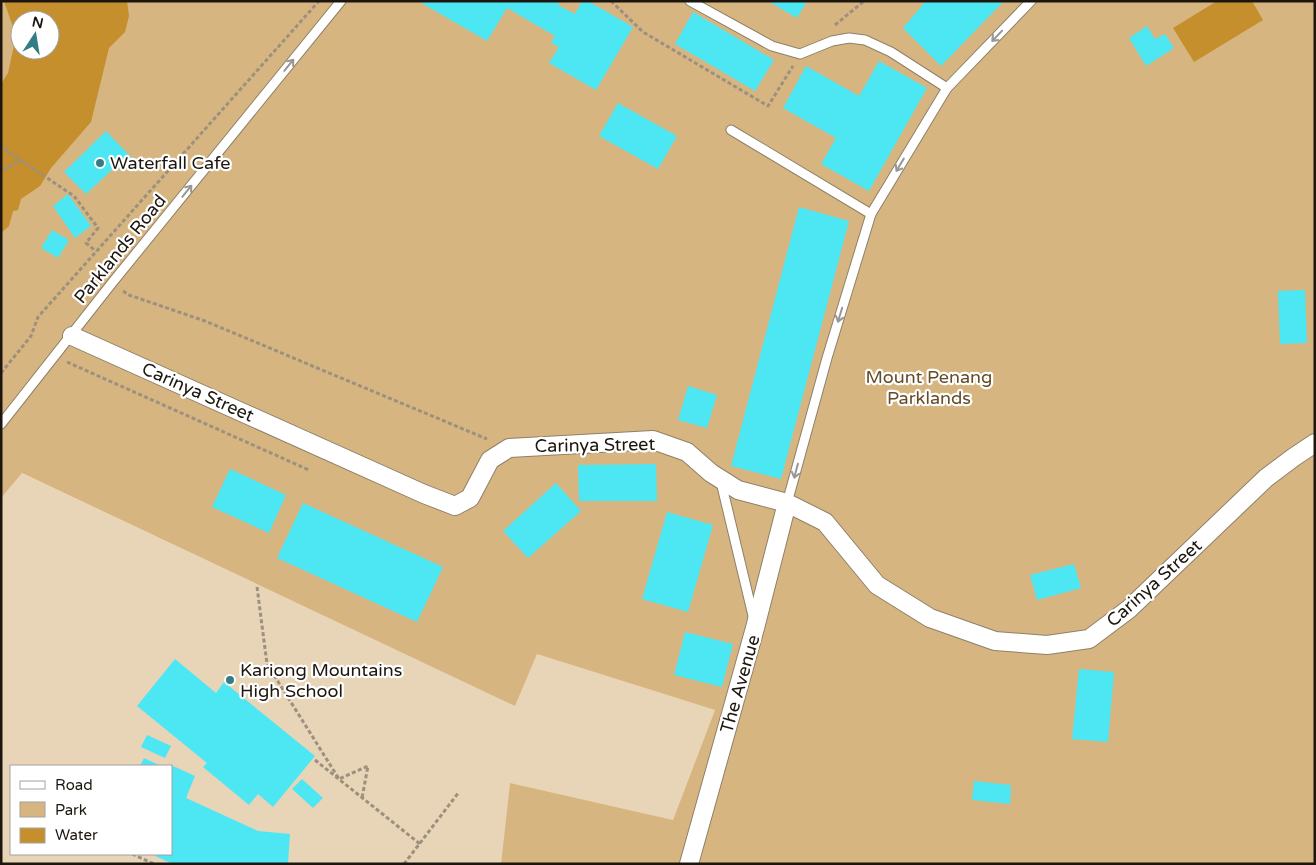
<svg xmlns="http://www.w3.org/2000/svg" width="1316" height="865" viewBox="0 0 1316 865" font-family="'Varela Round',sans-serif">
<rect width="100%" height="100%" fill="#f2e2ca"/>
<!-- built -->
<path fill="#e8d4b7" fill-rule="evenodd" d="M21,473L515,706L537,654L715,710L673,820L510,783L501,864H1V498ZM11,766H171V854H11Z"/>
<!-- green -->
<path fill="#d7b580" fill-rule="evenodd" d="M1,1H1315V864H501L510,783L673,820L715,710L537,654L515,706L22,473L1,498ZM20,20H50V50H20Z"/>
<!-- water -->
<g fill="#c48f2c" fill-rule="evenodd">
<path d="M4,1H127L129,16L125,32L109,48L91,122L51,168L40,186L21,199L18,210L13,211L9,226L1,233V84L8,73L16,36ZM20,20H50V50H20Z"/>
<path d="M1217,1H1252L1263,20L1194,62L1173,28Z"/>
</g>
<!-- building -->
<g fill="#4de7f4">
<path d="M418,1H560L558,5L575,14L582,1H588L633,27L596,90L549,63L559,47L551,43L555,36L507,8L487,41Z"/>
<path d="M768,1H807L797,18Z"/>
<path d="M926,1H1004L941,66L903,28Z"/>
<path d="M693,12L774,60L755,91L675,44Z"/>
<path d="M1147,26L1155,39L1165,34L1174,48L1146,66L1129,38Z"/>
<path d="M879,61L927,88L869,191L821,164L836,138L783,108L806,66L859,96Z"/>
<path d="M618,103L677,136L658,169L599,136Z"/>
<path d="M106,131L132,158L117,171L114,168L86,194L64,172Z"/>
<path d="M68,194L91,226L75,238L53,206Z"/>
<path d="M799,207L849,221L781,479L731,466Z"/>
<path d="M52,230L69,240L58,258L41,248Z"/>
<path d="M1305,290L1307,343L1280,344L1278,291Z"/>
<path d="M688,386L717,395L707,428L678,420Z"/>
<path d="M656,464L657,501H579L578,465Z"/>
<path d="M230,469L286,495L269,533L212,507Z"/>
<path d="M556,483L581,511L528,558L503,531Z"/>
<path d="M303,503L443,567L417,622L277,558Z"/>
<path d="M667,512L713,525L688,612L642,599Z"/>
<path d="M1074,564L1081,588L1037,600L1030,575Z"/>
<path d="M685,632L733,644L722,687L674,675Z"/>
<path d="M175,659L216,693L224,682L315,756L273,807L258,794L249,805L203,767L207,763L137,706Z"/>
<path d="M1079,669L1114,672L1108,742L1072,739Z"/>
<path d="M147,735L171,746L165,758L141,747Z"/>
<path d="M144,758L159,765V766H140Z"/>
<path d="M171,765L195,776L186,798L258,831L290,834L288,864H173L155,856L156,854H171Z"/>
<path d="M302,779L323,798L313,808L292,789Z"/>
<path d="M974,781L1011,785L1010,804L972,800Z"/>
</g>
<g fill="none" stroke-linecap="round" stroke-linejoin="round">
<defs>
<g id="service">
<path d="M690,1L772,46L800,54L832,41L849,38L865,40L891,52L947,88"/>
<path d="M731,130L871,214"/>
<path d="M1,424L112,283L341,1"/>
<path d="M721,482L754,620"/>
<path d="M787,503L827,358L871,214L947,88L1031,1"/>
</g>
<g id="minor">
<path d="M72,336L424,494L455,506L470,498L490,460L509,448L653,440L687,452L711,473L738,490L787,503L825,522L877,585L930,618L995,641L1047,645L1089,639L1129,609L1266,478L1294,457L1315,443"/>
<path d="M689,864L755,628L787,503"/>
</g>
</defs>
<!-- service casing -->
<use href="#service" stroke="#8e806a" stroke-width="11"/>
<!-- minor casing -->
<use href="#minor" stroke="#8e806a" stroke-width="20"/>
<!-- path -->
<g stroke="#9c907e" stroke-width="3" stroke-dasharray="4 2.5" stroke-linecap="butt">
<path d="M611,1L643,32L768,106L793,66"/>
<path d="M835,25L864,1"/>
<path d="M1,143L7,151L74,196L98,228L86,243L96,251"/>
<path d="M3,170L21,160"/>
<path d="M123,291L129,295L205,321L487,439"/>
<path d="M67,362L309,470"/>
<path d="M1,373L31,336L38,317L319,1"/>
<path d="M257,587L267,664L339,779L368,766L362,798"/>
<path d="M315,760L420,844"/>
<path d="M132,854L154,864"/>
<path d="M404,864L459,792"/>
</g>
<!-- service -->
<use href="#service" stroke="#fff" stroke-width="9"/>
<!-- minor -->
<use href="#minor" stroke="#fff" stroke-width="18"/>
</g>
<!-- one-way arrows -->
<defs><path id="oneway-shaft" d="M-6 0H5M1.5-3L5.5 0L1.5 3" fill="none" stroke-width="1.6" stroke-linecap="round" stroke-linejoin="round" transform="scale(1.25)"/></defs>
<g stroke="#999693">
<use href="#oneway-shaft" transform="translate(997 36) rotate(134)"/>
<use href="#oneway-shaft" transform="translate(289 65) rotate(-51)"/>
<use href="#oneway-shaft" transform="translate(900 165) rotate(121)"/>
<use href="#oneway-shaft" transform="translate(187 191) rotate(-51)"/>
<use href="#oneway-shaft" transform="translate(840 315) rotate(107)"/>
<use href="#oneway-shaft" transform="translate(796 471) rotate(105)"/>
</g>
<!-- markers -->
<g fill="#357d84" stroke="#fff" stroke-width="2">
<circle cx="100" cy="163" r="5"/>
<circle cx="230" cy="680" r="5"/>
</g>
<g text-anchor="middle" stroke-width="4.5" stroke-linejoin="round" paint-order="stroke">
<!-- poi labels -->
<g font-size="18" fill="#1c160e" stroke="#fff" text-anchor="start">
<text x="110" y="169">Waterfall Cafe</text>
<text x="240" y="676">Kariong Mountains<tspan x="240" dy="21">High School</tspan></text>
</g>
<!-- street labels -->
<g font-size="18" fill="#1c160e" stroke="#fff">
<text transform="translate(120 249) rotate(-51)" y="6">Parklands Road</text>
<text transform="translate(198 392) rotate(24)" y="6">Carinya Street</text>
<text transform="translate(595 445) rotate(-1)" y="6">Carinya Street</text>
<text transform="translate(1154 583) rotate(-42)" y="6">Carinya Street</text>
<text transform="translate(740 684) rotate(-74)" y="6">The Avenue</text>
</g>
<!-- park labels -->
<g font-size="18" fill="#634c26" stroke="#fff">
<text x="929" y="383">Mount Penang<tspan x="929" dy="21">Parklands</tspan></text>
</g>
</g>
<!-- border -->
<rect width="1316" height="865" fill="none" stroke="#1c160e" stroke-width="5"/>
<!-- legend -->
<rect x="10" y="765" width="162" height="90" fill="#ffffff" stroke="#a4a29f"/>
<rect x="20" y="781" width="25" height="8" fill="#ffffff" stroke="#a4a29f"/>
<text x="55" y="790" font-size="15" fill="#1c160e">Road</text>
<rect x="20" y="802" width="25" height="15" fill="#d7b580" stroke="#a4a29f"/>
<text x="55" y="815" font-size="15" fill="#1c160e">Park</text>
<rect x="20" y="828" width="25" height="15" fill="#c48f2c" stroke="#a4a29f"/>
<text x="55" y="840" font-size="15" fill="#1c160e">Water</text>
<!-- north arrow -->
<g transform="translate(35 35) rotate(12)"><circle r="24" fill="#ffffff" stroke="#a4a29f"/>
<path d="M0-4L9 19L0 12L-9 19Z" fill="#357d84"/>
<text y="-8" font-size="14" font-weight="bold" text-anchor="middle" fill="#1c160e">N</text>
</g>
</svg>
